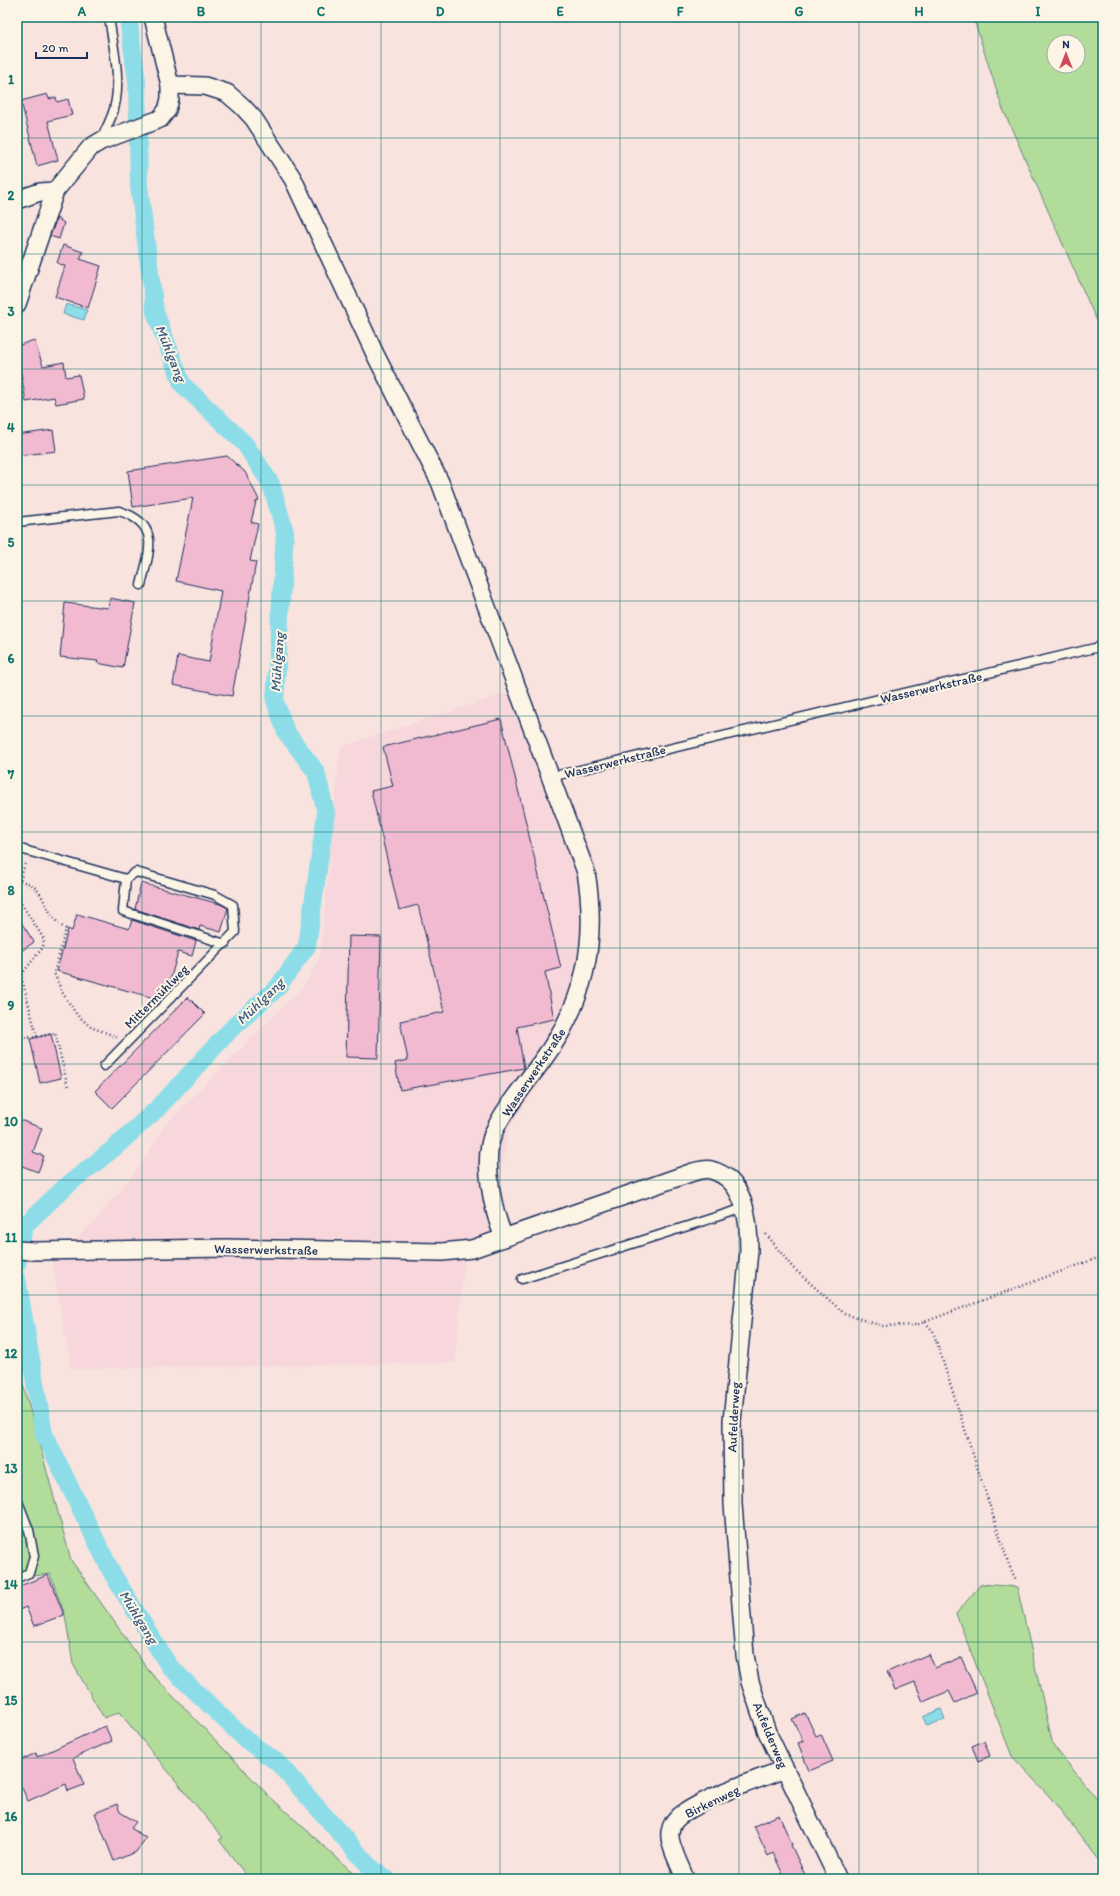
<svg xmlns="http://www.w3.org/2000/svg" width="1120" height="1896" viewBox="0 0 1120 1896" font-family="Itim,sans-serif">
<rect width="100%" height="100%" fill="#f9e3df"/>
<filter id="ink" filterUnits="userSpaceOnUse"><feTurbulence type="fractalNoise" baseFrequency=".025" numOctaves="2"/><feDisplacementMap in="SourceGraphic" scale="8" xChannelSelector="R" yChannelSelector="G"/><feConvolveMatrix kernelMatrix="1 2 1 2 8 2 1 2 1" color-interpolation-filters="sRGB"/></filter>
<g filter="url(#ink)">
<!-- built -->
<path fill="#f7d7db" d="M526,687L596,864L600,951L572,1037L509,1128L500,1181L515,1242L465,1257L455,1363L71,1369L52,1261L96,1220L142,1163L164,1126L305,984L320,957L340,747Z"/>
<!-- green -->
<g fill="#b2dc9a" stroke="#66867c" fill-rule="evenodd">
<path d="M973,17H1103V335L1002,107ZM1054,42H1078V66H1054Z"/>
<path d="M17,1362L71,1560L148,1670L267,1794L360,1879H249L219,1840L223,1838L119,1712L104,1718L73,1664L65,1615L50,1574L17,1578Z"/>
<path d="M981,1584L1017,1587L1053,1745L1103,1807V1865L1050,1797L1012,1756L956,1614Z"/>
</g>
<!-- water -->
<g fill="#8ddde8" stroke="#5f97b1">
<path d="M66,304L87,310L84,320L63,314Z"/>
<path d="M941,1709L945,1719L927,1726L923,1717Z"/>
</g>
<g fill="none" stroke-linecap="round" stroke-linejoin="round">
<!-- canal -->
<g stroke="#8ddde8" stroke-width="18">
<path d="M17,1264L24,1226L65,1187L113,1149L158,1108L234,1026L277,988L307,946L326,813L316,772L286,732L275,701L285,532L271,484L245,444L182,384L155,312L139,186L137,81L128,17"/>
<path d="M17,1279L44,1434L112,1573L169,1666L246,1740L278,1763L369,1866L387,1879"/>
</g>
</g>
<!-- building -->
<g fill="#f1bad1" stroke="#1b2f5e">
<path d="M47,94L49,99L56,97L57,102L68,99L72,115L48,121L58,160L37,166L21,101Z"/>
<path d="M57,218L64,223L59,239L50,236Z"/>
<path d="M63,245L83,252L80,259L101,266L88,308L55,297L65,266L57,263Z"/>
<path d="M34,340L43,366L64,362L66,377L79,375L84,399L56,404L54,397L26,402L19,362L17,363V346Z"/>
<path d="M53,430L56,451L17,456V435Z"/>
<path d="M227,456L245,472L259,500L256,502L251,522L258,524L250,561L256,562L232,696L173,685L178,656L209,662L221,591L176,581L193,498L133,507L128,471Z"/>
<path d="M110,598L135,603L123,668L97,663L98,661L60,657L65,603L108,608Z"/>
<path d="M501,719L561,968L545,972L554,1019L517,1027L524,1068L400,1090L395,1063L408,1060L400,1021L444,1012L418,905L399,910L371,791L393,786L383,747Z"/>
<path d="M141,883L220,904L228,908L221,932L200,926L199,930L135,909Z"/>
<path d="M77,914L129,929L132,920L196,941L192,956L178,952L166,995L161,1000L57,971L68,929L72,931Z"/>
<path d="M17,916L34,942L17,954Z"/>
<path d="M349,936L381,937L378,1058L346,1057Z"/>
<path d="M188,997L205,1014L112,1108L95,1091Z"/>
<path d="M51,1034L61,1078L40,1083L30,1039Z"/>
<path d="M17,1119L42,1128L33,1152L44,1156L38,1172L17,1164Z"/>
<path d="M48,1575L64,1615L34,1626L26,1607L17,1611V1587Z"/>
<path d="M929,1654L935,1668L961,1657L977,1693L955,1703L949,1691L923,1702L915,1682L895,1690L887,1672Z"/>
<path d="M805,1713L816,1736L821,1734L833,1761L809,1771L798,1743L803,1741L792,1719Z"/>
<path d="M105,1726L112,1741L73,1758L84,1785L68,1791L66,1784L28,1801L17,1777V1762L36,1753L37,1757Z"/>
<path d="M984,1741L990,1756L978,1761L972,1746Z"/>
<path d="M117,1804L120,1812L136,1822L131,1828L146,1838L136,1852L114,1861L95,1813Z"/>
<path d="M779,1815L792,1845H791L807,1879H785L773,1853L768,1856L754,1826Z"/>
</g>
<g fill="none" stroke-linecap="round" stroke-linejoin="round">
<defs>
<g id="lane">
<path d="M101,140C105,130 111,120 114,109C122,80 113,46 109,17"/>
<path d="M17,522L119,511C162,524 149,552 141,585"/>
<path d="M550,777L1103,646"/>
<path d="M17,848L126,879L136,872L215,895L233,905L235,932L104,1066"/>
<path d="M126,879L123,911L225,944"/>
<path d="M522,1279L744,1208"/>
<path d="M17,1499L29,1530L34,1556L29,1573L17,1578"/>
</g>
<g id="street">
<path d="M170,85L205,86L227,93L242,106L254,119L293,179L376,356L440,482L586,872C598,943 585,1003 542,1061C527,1082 502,1111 493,1134C482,1162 493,1211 504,1238"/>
<path d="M17,200L40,192L55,191"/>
<path d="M17,304L55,191L91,147L101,141L160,119L167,110L170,99V85L153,17"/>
<path d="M17,1250L34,1251L226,1248L442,1252L472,1249L693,1172C698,1171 706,1168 711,1170C746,1179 749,1222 749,1251L732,1421L733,1504L745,1655L750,1682L767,1732L838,1879"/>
<path d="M685,1879C681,1867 668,1844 670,1832C671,1825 675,1819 681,1815C712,1794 751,1782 785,1769"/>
</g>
</defs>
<!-- lane casing -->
<use href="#lane" stroke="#1b2f5e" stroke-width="11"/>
<!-- street casing -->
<use href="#street" stroke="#1b2f5e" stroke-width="20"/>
<!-- path -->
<g stroke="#1b2f5e" stroke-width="2.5" stroke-dasharray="1 3" stroke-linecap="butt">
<path d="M20,881C24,882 29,883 32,885C47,897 46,917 66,929L54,973L62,992L77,1015L91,1027L117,1037"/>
<path d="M17,882L20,881L25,863"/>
<path d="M17,897L44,939L43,947L21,975L37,1037"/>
<path d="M17,1038L37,1037L55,1033L68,1087"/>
<path d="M766,1234L793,1268L845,1314L882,1326L916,1325L1103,1256"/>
<path d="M925,1322L933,1331L1009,1565L1016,1580"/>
</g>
<!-- lane -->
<use href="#lane" stroke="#fcf5e5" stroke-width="8"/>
<!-- street -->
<use href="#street" stroke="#fcf5e5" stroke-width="17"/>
</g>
</g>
<!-- grid -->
<path fill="none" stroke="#0f766e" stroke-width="1" stroke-opacity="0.55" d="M142,17V1879M261,17V1879M381,17V1879M500,17V1879M620,17V1879M739,17V1879M859,17V1879M978,17V1879M17,138H1103M17,254H1103M17,369H1103M17,485H1103M17,601H1103M17,716H1103M17,832H1103M17,948H1103M17,1064H1103M17,1180H1103M17,1295H1103M17,1411H1103M17,1527H1103M17,1642H1103M17,1758H1103"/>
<g text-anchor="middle" stroke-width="4" stroke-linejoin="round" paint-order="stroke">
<!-- street labels -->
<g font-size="13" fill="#1b2f5e" stroke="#fcf5e5">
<text transform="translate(931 687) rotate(-13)" y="5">Wasserwerkstraße</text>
<text transform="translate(615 761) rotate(-14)" y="5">Wasserwerkstraße</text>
<text transform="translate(156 996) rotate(-45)" y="5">Mittermühlweg</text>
<text transform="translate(533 1072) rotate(-56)" y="5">Wasserwerkstraße</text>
<text transform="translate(266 1249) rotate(1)" y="5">Wasserwerkstraße</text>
<text transform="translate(733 1417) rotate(-87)" y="5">Aufelderweg</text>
<text transform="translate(771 1735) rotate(67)" y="5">Aufelderweg</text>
<text transform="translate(712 1801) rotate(-26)" y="5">Birkenweg</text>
</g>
<!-- water labels -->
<g font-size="14" font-style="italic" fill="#385a80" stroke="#fcf5e5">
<text transform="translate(171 353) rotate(68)" y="5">Mühlgang</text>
<text transform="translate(277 662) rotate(-86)" y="5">Mühlgang</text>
<text transform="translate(260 1001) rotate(-44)" y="5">Mühlgang</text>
<text transform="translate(139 1617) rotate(58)" y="5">Mühlgang</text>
</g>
</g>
<!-- margin -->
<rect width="1120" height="1896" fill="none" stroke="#fcf5e5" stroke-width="44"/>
<!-- north arrow -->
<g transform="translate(1066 54)"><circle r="19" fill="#fcf5e5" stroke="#a2a6af"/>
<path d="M0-3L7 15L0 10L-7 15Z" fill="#d1495b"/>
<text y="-6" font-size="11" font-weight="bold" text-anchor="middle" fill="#1b2f5e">N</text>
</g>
<!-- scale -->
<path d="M36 52v6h51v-6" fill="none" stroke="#1b2f5e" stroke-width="2"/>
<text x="42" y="52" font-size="12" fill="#1b2f5e" stroke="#fcf5e5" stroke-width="3" paint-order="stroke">20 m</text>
<rect x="22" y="22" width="1076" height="1852" fill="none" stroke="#0f766e" stroke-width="1.5"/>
<g font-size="13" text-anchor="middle" font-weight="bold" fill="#0f766e">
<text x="82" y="16">A</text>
<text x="201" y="16">B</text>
<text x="321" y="16">C</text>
<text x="440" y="16">D</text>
<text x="560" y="16">E</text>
<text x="680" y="16">F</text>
<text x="799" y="16">G</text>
<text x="919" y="16">H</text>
<text x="1038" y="16">I</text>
<text x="11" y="84">1</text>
<text x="11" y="200">2</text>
<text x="11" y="316">3</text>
<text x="11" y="432">4</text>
<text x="11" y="547">5</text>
<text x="11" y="663">6</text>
<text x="11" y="779">7</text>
<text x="11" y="895">8</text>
<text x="11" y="1010">9</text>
<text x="11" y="1126">10</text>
<text x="11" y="1242">11</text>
<text x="11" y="1358">12</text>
<text x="11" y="1473">13</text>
<text x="11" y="1589">14</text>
<text x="11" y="1705">15</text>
<text x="11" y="1821">16</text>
</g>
</svg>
